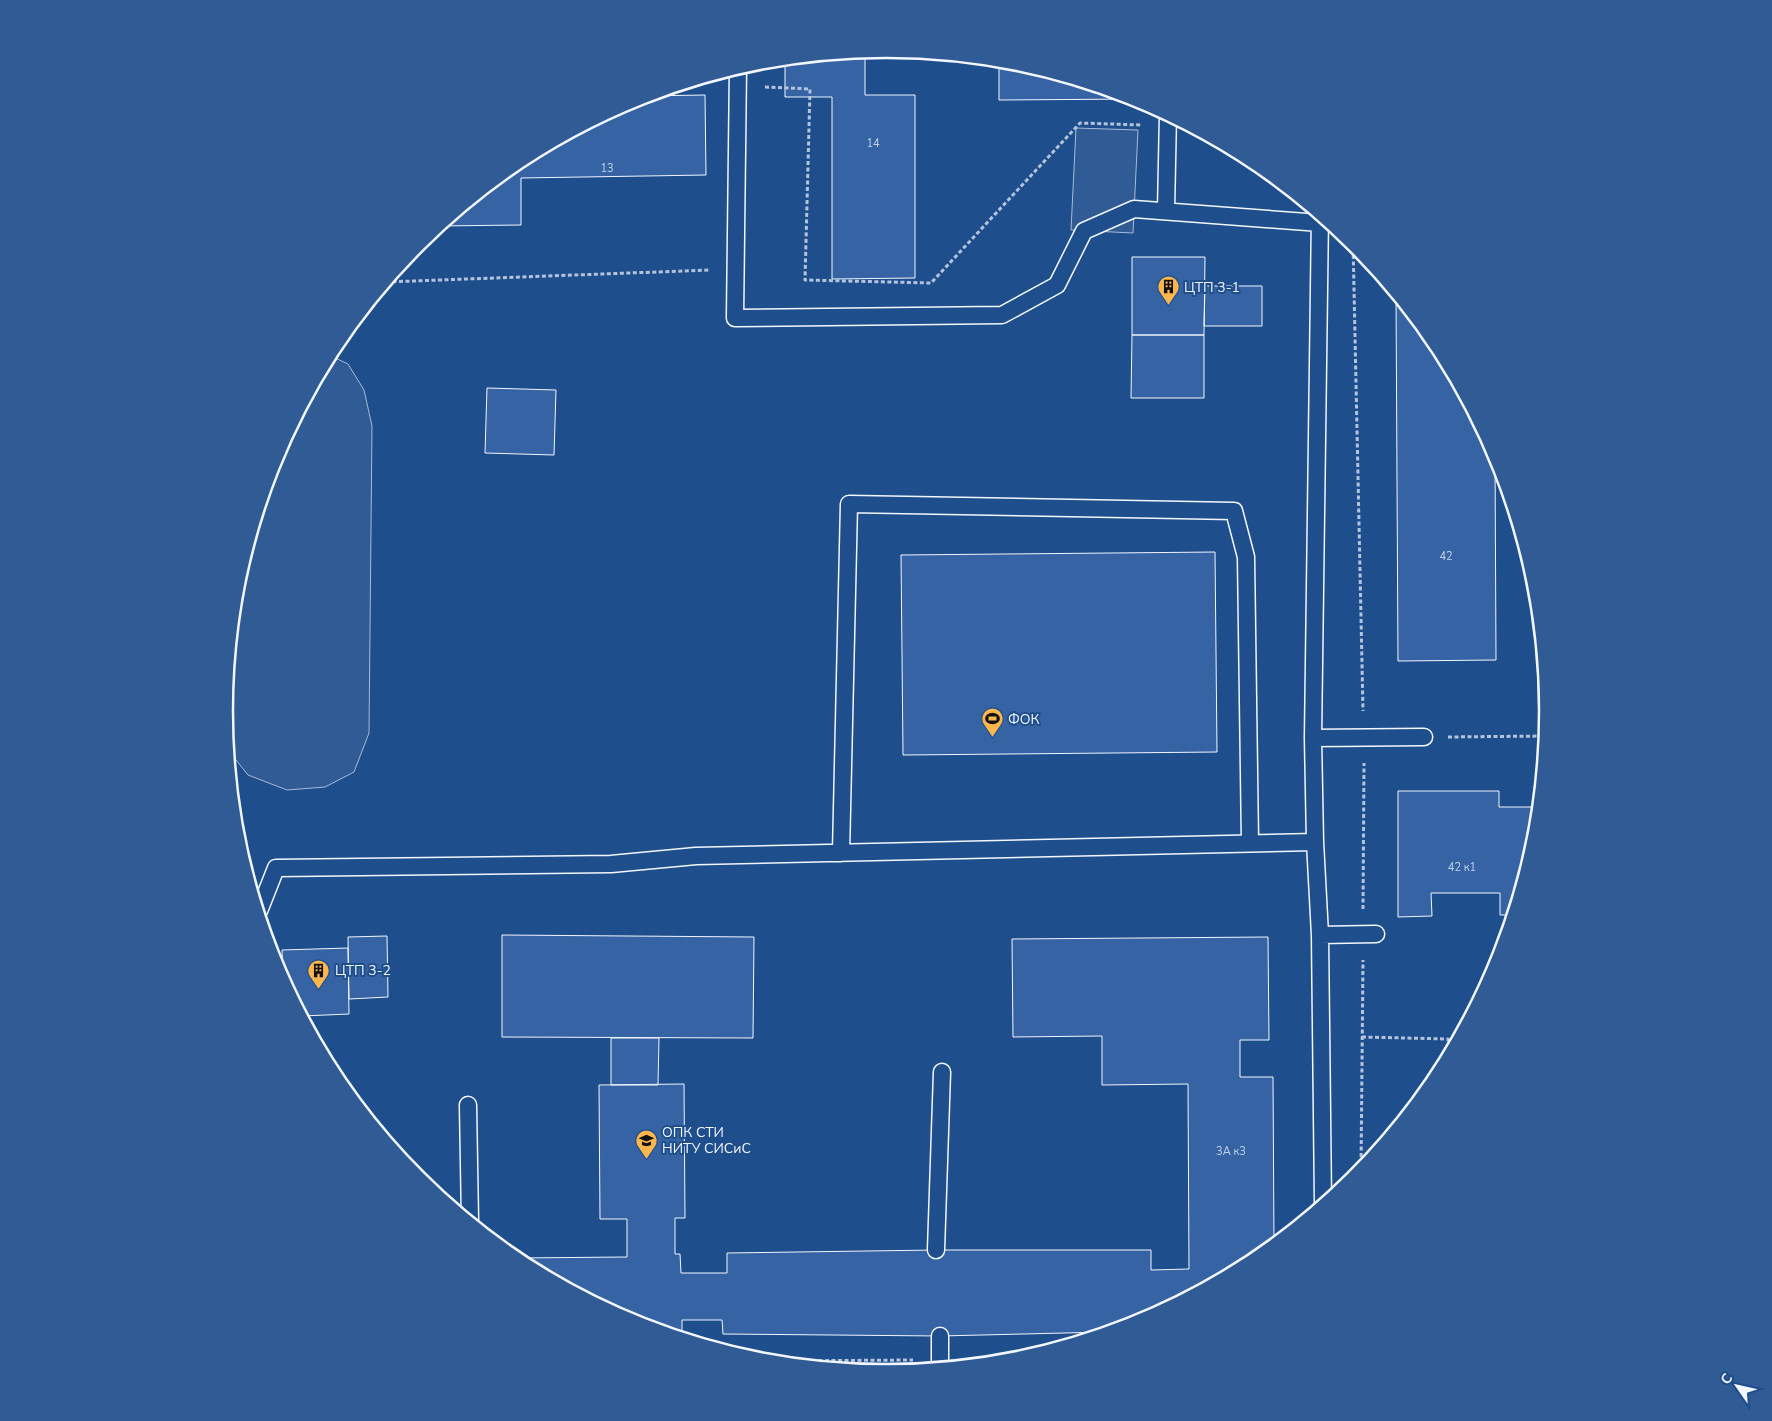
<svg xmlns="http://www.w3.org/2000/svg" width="1772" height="1421" viewBox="0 0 1772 1421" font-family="'Nunito Sans',sans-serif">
<rect width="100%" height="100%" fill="#1f4e8c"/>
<!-- built -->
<path fill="#305b95" stroke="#a8bbd7" d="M1076 128 1138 130 1133 233 1071 230Z
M329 355 348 364 364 390 372 426 369 733 354 772 325 787 287 790 248 775 228 750 224 710 237 581 275 457Z"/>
<!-- building -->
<path fill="#3563a3" stroke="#f2f6ff" d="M865 51V95H915V278L832 279V97H785V59Z
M999 60 1015 62 1138 99 999 100Z
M705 95 706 175 521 178V225L439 226 519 160 633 99 643 96Z
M1132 257H1205L1204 335H1132Z
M1205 286H1262V326H1204Z
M1396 294 1436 343 1495 452 1496 660 1398 661Z
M1132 335H1204V398H1131Z
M487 388 556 390 554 455 485 453Z
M1215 552 1217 752 903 755 901 555Z
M1398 791H1499V807H1538L1535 840 1512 915H1500V893H1431L1432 916 1398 917Z
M502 935 754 937 753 1038 502 1037Z
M387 936 388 997 349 999 348 937Z
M1268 937 1269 1040H1240V1077H1273L1274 1244 1253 1261 1139 1322 1106 1332 940 1336 723 1334 722 1320H682V1337L632 1322 515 1258 627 1257V1219H600L599 1085 684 1084 685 1218H675V1254H680L681 1273H727V1253L936 1250H1151V1270L1189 1269 1188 1084 1102 1085V1036L1013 1037 1012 939Z
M348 948 349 1014 302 1016 283 980 282 950Z
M611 1038H659L658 1085H611Z"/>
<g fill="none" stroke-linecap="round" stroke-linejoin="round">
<defs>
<path id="service" d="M738 67 735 318 1002 315 1057 285 1084 231 1134 209 1320 223
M1166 211 1168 114
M1320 214 1313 738 1315 842 1320 935 1323 1204
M1313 738 1424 737
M841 853 849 504 1234 511 1246 557 1250 843
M259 911 276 868 611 864 696 856 1315 842
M1320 935 1376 934
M468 1105 470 1221
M936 1250 942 1072
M940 1336V1367"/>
</defs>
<!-- service casing -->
<use href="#service" stroke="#f2f6ff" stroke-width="19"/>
<!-- path -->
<path stroke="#b3c4dc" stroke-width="3" stroke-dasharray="4 2.5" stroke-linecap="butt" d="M765 87 810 89 805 280 931 283 1080 123 1141 125
M1353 242 1363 711
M386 282 710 270
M1448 737 1545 736
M1363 909 1364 763
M1362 1037 1448 1039V1057
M1361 1170 1363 960
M773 1361 913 1360"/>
<!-- service -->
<use href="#service" stroke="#1f4e8c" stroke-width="16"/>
</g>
<!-- icons -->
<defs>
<symbol id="building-pin" viewBox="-11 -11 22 30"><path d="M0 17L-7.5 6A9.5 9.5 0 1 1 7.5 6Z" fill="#ffb74d" stroke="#1f4e8c"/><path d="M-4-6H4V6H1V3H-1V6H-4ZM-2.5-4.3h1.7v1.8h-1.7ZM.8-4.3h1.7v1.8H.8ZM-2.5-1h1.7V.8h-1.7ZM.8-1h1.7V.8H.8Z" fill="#111"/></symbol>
<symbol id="stadium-pin" viewBox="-11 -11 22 30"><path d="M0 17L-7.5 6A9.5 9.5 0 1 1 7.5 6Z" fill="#ffb74d" stroke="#1f4e8c"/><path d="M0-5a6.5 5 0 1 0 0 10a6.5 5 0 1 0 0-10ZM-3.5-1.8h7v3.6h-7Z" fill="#111"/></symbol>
<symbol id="university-pin" viewBox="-11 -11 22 30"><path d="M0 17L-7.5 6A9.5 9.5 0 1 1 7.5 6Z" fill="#ffb74d" stroke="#1f4e8c"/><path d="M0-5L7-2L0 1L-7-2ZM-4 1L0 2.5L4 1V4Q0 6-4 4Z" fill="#111"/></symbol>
</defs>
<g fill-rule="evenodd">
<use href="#building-pin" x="1156" y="274" width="25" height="34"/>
<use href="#stadium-pin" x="980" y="706" width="25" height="34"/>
<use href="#building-pin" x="306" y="958" width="25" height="34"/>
<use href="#university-pin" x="634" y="1128" width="25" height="34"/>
</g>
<g text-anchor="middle" stroke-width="4" stroke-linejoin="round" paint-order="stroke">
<!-- number labels -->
<g font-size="11" fill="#c3d1e8">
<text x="873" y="147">14</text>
<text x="607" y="172">13</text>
<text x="1446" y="560">42</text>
<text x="1462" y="871">42 к1</text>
<text x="1231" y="1155">3А к3</text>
</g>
<!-- poi labels -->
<g font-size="14" fill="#f2f6ff" stroke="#1f4e8c" text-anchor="start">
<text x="1184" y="292">ЦТП 3-1</text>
<text x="1008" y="724">ФОК</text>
<text x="335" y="975">ЦТП 3-2</text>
<text x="662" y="1137">ОПК СТИ<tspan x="662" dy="16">НИТУ СИСиС</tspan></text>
</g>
</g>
<!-- crop -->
<path d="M0 0H1772V1421H0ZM233 711a653 653 0 1 1 1306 0a653 653 0 1 1-1306 0Z" fill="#305b95" fill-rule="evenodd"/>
<path fill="none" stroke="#f2f6ff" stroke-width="2.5" d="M233 711a653 653 0 1 1 1306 0a653 653 0 1 1-1306 0Z"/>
<!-- north arrow -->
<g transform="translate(1737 1386) rotate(304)" stroke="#1f4e8c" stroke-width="4" paint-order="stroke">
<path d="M0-4L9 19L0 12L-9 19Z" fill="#f2f6ff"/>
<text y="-8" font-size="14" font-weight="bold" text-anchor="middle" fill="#f2f6ff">С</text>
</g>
</svg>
